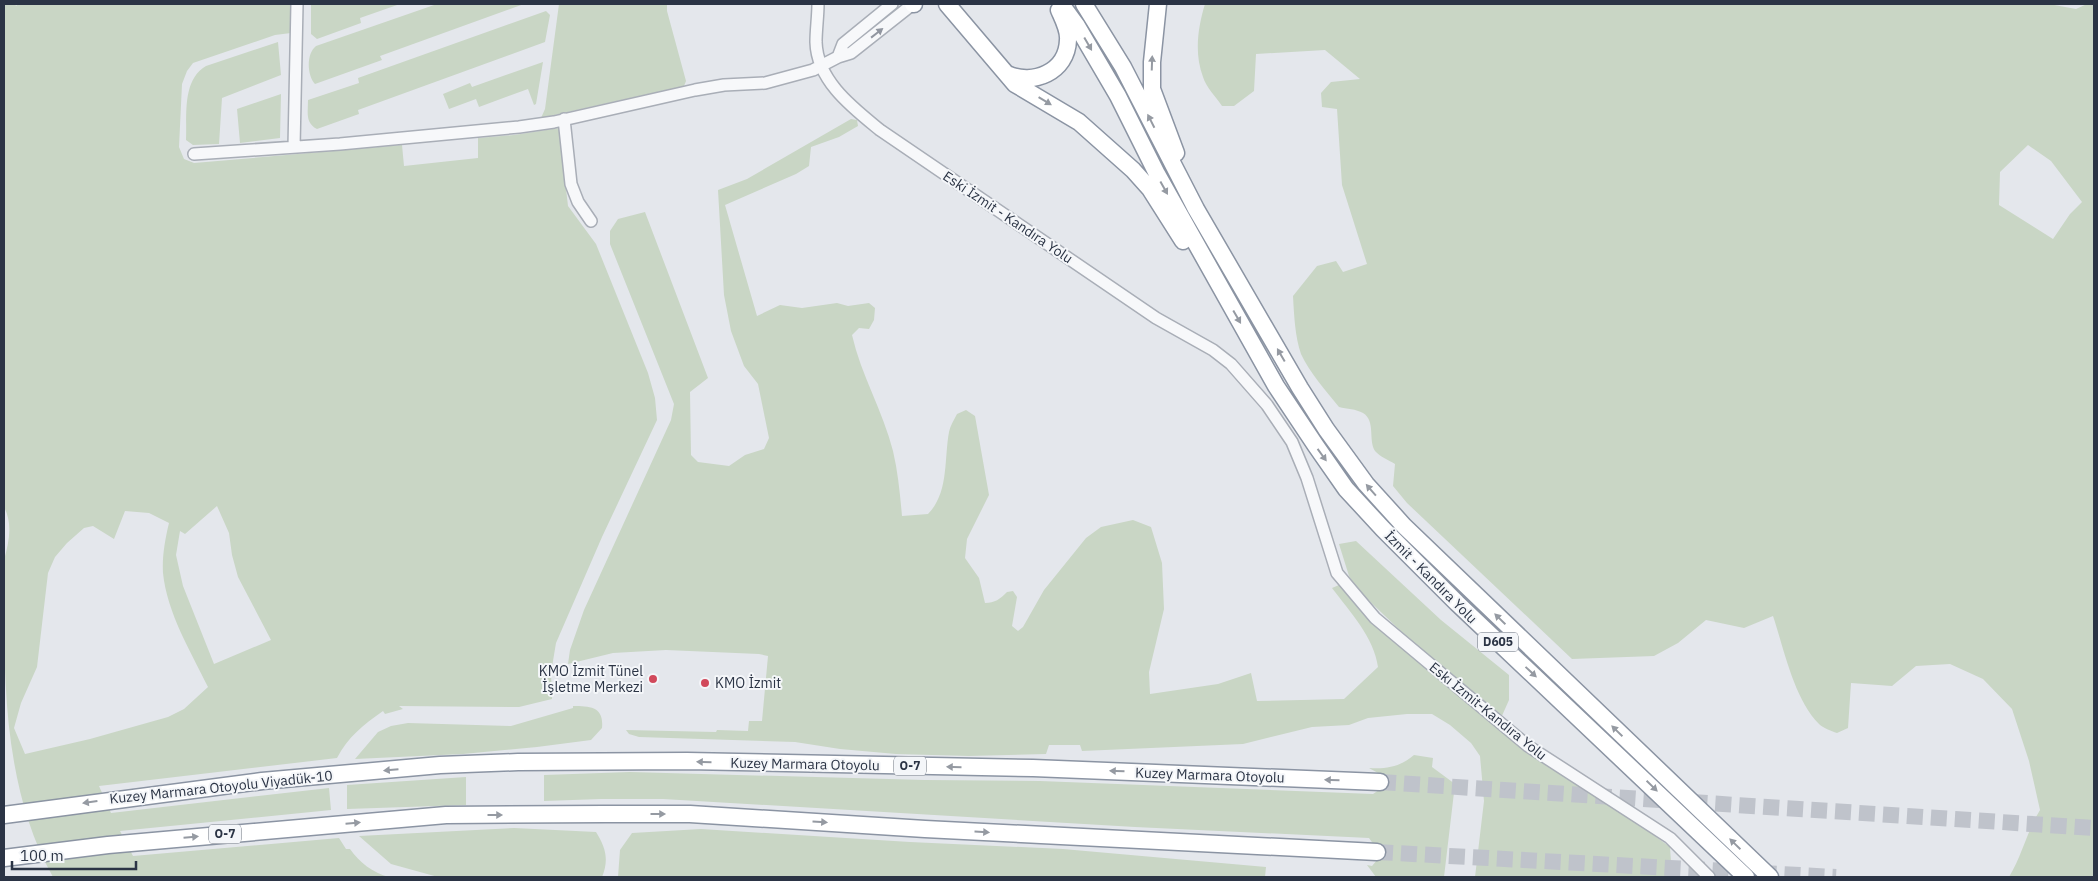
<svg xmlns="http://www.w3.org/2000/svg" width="2098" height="881" viewBox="0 0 2098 881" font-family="'IBM Plex Sans',sans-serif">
<rect width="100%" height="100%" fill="#e4e7ec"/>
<!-- green -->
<path fill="#c9d6c5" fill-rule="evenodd" d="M4 4H15L16 6 18 4H292L291 33 275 35 193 63 187 71 182 84 179 147 184 159 194 163 402 145 404 166 478 158V138L514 135 559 128 568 206 596 244 648 373 655 398 657 420 602 537 556 643 551 673 552 699 519 707 399 706 403 709 385 714 383 711C363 725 348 737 337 758L99 786 111 813 329 788 331 810 120 831 133 856 339 838 346 849H350C359 862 373 873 389 877H53C0 783 4 665 4 560 9 542 13 524 4 507ZM217 506 229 533 232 555 238 577 271 640 214 664 183 586 176 555 180 531 185 534ZM125 511 149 513 169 523C165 539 162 557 163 573 167 613 191 652 208 687L184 709 168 717 90 739 25 754 14 728 21 703 37 667 48 573 55 557 67 543 84 528 93 526 114 539Z
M311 4H400L360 18 361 23 317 39 311 34Z
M437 4H524L380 56 382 60 315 84C307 75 306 54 316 46Z
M559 4H667V11L686 81 684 86 541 118 545 109Z
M1205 4H2049L2076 9 2087 4H2094V877H2009C2022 856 2027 831 2040 810L2029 761 2012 709 1983 679 1950 664 1916 666 1892 686 1851 683 1848 728 1837 733C1831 731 1823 728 1819 724 1794 699 1784 649 1773 616L1744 628 1706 620 1678 643 1654 656 1572 659 1407 503 1393 486 1395 464C1389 460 1380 457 1375 451 1368 440 1376 421 1363 413 1356 409 1347 409 1339 407 1327 392 1309 372 1301 354 1295 337 1294 314 1293 296L1317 266 1336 261 1343 272 1367 264 1342 185 1337 109 1322 107 1321 93 1331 82 1360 79 1325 50 1256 54 1254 91 1234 106H1222C1216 97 1206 87 1203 77 1194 53 1198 27 1205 4ZM2028 145 2051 161 2082 202 2070 214 2053 239 1999 205 2000 172Z
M546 11 550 15 545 42 358 110 359 114 317 129C305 123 308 112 308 100L359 83 358 78Z
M278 42 281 75 222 98 219 144 193 145 186 140C187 115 182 80 206 66Z
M543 62 536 104 534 105 528 89 479 107 476 99 449 109 443 94 470 83 472 87Z
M281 94 280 138 240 143 237 109Z
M851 119 857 120 858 126 839 137 811 147 809 166 796 174 725 205 757 316 780 305 802 308 837 303 848 306 869 303 875 308 874 320 869 329 859 328 852 335C861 375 883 411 893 451 898 472 900 494 902 516L928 514C949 493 944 459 949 432 950 426 954 420 957 414L966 410 975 416 989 495 967 539 965 558 979 578 985 603C995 603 1000 599 1007 592L1013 591 1017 597 1012 626 1018 631 1023 627 1044 590 1086 538 1101 527 1133 520 1151 527 1162 563 1164 609 1149 672 1150 694 1218 684 1251 673 1257 701 1344 699 1378 667C1374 637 1350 612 1332 588L1339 585 1366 615 1612 805 1670 847 1671 862 1676 877H1475L1484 801 1480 756 1471 743 1450 725 1432 714H1407L1368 718 1349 725 1312 727 1243 744 1082 751 1080 745H1049L1046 754 969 756 896 754 840 749 795 742 639 737 629 734 626 730 716 732 717 730 748 731 749 721H762L768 656 759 654 666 650 613 653 568 664 570 650 584 610 671 420 674 404 610 244V231L618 219 645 212 708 378 690 392 691 455 698 462 729 466 745 455 764 449 769 438 758 384 744 366 731 331 724 295 718 190 747 179Z
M1356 541 1441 620 1509 675V700L1501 718 1409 639 1359 591 1349 576 1339 544Z
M573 706C591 706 604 707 602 728L591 740 537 747 463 754 355 759 378 732 391 726 408 723 511 726 573 708Z
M1414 755 1433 758 1432 767 1455 784 1444 877H1376L1367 865 1372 866 1377 860 1374 845 1369 838 1135 827 663 799H601L544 801V775L630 772 925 780 1040 781 1373 794 1379 790 1380 782 1378 773 1369 768C1387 769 1400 767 1414 755Z
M466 777V805L347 809V785Z
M514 828 596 832C606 848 609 860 602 877H438L391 864 359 836Z
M701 829 910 842 1063 849 1266 867 1265 877H618L620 850 632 833Z"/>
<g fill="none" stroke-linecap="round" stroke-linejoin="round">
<!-- highway-tunnel -->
<path stroke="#bfc3cb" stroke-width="16" stroke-dasharray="16 8" stroke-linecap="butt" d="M1380 782 2094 828
M1377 852 1836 877"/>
<defs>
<path id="minor" d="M818 4C818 16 816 30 816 42 817 81 853 108 880 130L1156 318 1213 350 1231 364 1267 405 1292 442 1307 478 1337 573 1375 618 1528 746 1670 838 1709 877
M838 57 843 44 892 4
M564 119 571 184 578 202 591 221
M294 147 297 4
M194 154 340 144 519 127 554 122 695 90 724 85 765 83 813 70 838 57 851 53 913 4"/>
<path id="highway" d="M913 4H914
M947 4 1015 84 1079 122 1133 170 1150 189 1183 241
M1061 4 1077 26 1118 96 1157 174 1276 386 1316 446 1346 489 1383 529 1457 603 1746 877
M1084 4 1123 67 1196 209 1300 388 1326 429 1366 484 1404 526 1770 877
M1158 4 1152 62V89L1176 153
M1007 74C1033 86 1067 72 1068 40 1069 30 1063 19 1059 10
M4 815 262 781 440 765 518 762 687 761 1033 768 1380 782
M4 858 108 845 446 815 605 814H690L925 829 1377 852"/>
</defs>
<!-- minor casing -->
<use href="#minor" stroke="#a9aeb7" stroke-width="14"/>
<!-- highway casing -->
<use href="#highway" stroke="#8b94a3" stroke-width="19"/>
<!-- minor -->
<use href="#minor" stroke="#f7f8fa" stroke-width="11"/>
<!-- highway -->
<use href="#highway" stroke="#fff" stroke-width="16"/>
</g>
<!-- one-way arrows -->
<defs><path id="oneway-solid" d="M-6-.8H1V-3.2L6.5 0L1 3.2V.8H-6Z" transform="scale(1.25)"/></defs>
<use fill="#9196a0" href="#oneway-solid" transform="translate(877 33) rotate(-38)"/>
<g fill="#959aa2">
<use href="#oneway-solid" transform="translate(1088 44) rotate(60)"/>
<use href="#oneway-solid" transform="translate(1152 63) rotate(-88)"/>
<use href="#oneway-solid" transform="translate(1045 101) rotate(31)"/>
<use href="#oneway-solid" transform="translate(1151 121) rotate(-117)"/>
<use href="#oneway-solid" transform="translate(1164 188) rotate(61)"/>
<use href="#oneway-solid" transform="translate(1237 317) rotate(60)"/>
<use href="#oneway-solid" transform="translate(1281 355) rotate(-120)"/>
<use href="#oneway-solid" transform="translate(1322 455) rotate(54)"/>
<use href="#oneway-solid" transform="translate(1371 490) rotate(-131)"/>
<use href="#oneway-solid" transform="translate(1500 619) rotate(-136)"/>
<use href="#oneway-solid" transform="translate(1531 672) rotate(43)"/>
<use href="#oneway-solid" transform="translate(1617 731) rotate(-136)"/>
<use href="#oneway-solid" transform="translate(704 762) rotate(-178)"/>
<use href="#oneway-solid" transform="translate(954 767) rotate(-179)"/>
<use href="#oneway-solid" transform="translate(391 770) rotate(175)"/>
<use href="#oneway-solid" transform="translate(1117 771) rotate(-178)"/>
<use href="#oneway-solid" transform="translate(1332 780) rotate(-178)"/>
<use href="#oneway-solid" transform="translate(1652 786) rotate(44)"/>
<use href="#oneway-solid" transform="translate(90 802) rotate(172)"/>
<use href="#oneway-solid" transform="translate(658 814)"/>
<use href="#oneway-solid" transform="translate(495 815)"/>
<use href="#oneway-solid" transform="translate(820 822) rotate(4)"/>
<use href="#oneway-solid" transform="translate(353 823) rotate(-5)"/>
<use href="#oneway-solid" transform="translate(982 832) rotate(3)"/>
<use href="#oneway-solid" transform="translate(191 837) rotate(-5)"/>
<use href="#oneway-solid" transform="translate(1735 844) rotate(-136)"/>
</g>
<!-- markers -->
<g fill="#d1495b" stroke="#f4f6f9" stroke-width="2">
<circle cx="653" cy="679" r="5"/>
<circle cx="705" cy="683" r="5"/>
</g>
<g text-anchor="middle" stroke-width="4" stroke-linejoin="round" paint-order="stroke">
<!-- shield labels -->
<g fill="#f4f6f9" stroke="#676e7b" stroke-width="1">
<rect x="1478" y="632.5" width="40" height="19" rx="4"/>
<rect x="894" y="756.5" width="32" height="19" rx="4"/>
<rect x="209" y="824.5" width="32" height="19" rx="4"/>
</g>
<g font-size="12" font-weight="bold" fill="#2b3445">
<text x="1498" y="646">D605</text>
<text x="910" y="770">O-7</text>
<text x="225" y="838">O-7</text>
</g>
<!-- street labels -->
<g font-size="14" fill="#2b3445" stroke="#f4f6f9">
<text transform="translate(1008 217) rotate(34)" y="5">Eski İzmit - Kandıra Yolu</text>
<text transform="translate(1431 577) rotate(45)" y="5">İzmit - Kandıra Yolu</text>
<text transform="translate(1488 711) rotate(39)" y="5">Eskı İzmit-Kandıra Yolu</text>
<text transform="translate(805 764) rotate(1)" y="5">Kuzey Marmara Otoyolu</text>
<text transform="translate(1210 775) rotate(2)" y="5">Kuzey Marmara Otoyolu</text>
<text transform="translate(221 787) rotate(-6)" y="5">Kuzey Marmara Otoyolu Viyadük-10</text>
</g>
<!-- poi labels -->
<g font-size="14" fill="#2b3445" stroke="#f4f6f9" text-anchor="end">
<text x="643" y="676">KMO İzmit Tünel<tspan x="643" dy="16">İşletme Merkezi</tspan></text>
<text x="715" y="688" text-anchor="start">KMO İzmit</text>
</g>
</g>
<!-- border -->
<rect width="2098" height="881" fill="none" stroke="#2b3445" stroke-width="10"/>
<!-- scale -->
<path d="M12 861v8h124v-8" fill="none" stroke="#2b3445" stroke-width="2.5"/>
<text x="20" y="861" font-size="15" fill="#2b3445" stroke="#f4f6f9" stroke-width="4" paint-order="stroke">100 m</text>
</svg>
